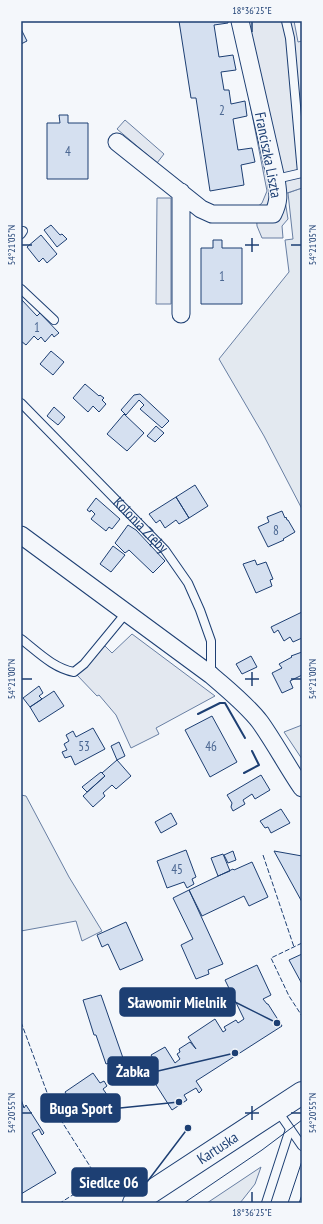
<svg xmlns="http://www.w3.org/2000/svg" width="323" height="1224" viewBox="0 0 323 1224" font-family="'PT Sans Narrow',sans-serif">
<rect width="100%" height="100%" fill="#f4f7fb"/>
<!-- green -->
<path fill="#e3e9f0" stroke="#687fa3" d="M302 188V509L264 436 219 359 289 272 285 240 293 239 288 193Z
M302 725V759L284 732Z
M21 795 26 796 69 877 102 931 82 941 76 921 21 931Z
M261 1167 255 1184 240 1203H207Z"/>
<!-- parking -->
<path fill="#e3e8f0" stroke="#687fa3" d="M245 21H294L298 42 302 41V188L284 194 288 219 282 226 283 238H262L257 226 256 208 262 203 267 191 243 68Z
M125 120 164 154 157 163 117 129Z
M157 198H171V304H156Z
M132 634 215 696 156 728 159 734 131 748 116 715 99 695 97 696 77 675 105 646 112 653Z"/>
<!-- building -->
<path fill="#d5e0f0" stroke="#1d3f73" d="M179 21H228V23L214 25 219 57 233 55 236 70 221 72 224 90H229L231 104 245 101 247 116 233 119 238 150 252 148 255 162 241 165 244 185 210 191 196 98H191Z
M21 29 27 41 21 44Z
M59 115H68V123H88V179H47V123H60Z
M51 225 60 235 62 234 67 239 57 247 44 230Z
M41 235 57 254 47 263 43 258 39 262 27 247Z
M213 240H222V248H242V304H201V248H213Z
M21 299 37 316 40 313 59 333 54 337 52 334 45 342 41 337 38 340 34 336 26 345 21 341Z
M51 351 64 362 53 375 40 364Z
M85 384 99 396 100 395 104 398 102 400 106 404 99 412 93 406 88 412 73 398Z
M140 394 169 421 162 428 140 409 144 405 139 400 126 415 121 410 134 395Z
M54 407 65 417 58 425 47 416Z
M124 414 144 433 127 451 107 434Z
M156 426 164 433 155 442 147 436Z
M195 485 208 506 189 518 176 497Z
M176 497 189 518 179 524 176 520 165 528 160 520 156 523 149 514Z
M96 498 120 519 112 529 109 527 106 531 91 519 95 514 91 510 90 512 87 510Z
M282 511 285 518 286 517 287 520H288L295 532 283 539 284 540 268 547 258 527 269 522 267 517Z
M128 525 136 530 165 561 153 573 129 550 125 553 115 543Z
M113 546 125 555 111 572 100 564Z
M255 560 257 565 266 562 273 579 270 580 272 586 256 593 243 564Z
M302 612V638L293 642 290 637 284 641 278 630 274 633 271 627Z
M302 652V675L290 681 293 688 282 693 272 673 282 668 279 664 292 657 291 656Z
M251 656 257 667 242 674 236 664Z
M39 686 43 693 39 696 42 699 30 707 23 698Z
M54 691 64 706 39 722 30 707Z
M212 716 237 762 210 777 185 730Z
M93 728 105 749 75 765 71 756 65 758 62 752 67 750 64 744 69 741 66 735 73 731 76 737Z
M119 742 125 756 117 760 111 746Z
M117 760 131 776 116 789 112 785 103 793 105 796 93 807 83 796 105 776 102 773Z
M101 772 105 776 87 792 82 787Z
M261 775 270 790 255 799 252 794 243 800 245 804 233 811 231 807 232 803 227 795Z
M281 809 290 823 271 833 268 827 265 828 260 821Z
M171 813 177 824 161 833 155 822Z
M186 850 196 877 192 879 194 884 187 888 184 882 167 888 157 861Z
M233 851 236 860 228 863 224 855Z
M274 851 302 856V902Z
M223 854 230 871 218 876 211 858Z
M252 862 268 897 249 906 244 896 202 916 189 890 233 869 234 870Z
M189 890 223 964 208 970 209 974 196 979 181 945 193 939 173 898Z
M126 922 143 960 120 970 108 944 102 947 97 935Z
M302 954V984L289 960Z
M257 965 271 995 263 999 267 1004H268L282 1026 196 1081 202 1090 199 1093 196 1088 184 1095 187 1100 172 1110 144 1066 154 1060 151 1055 165 1047 175 1063 180 1059 177 1054 180 1052 179 1049 190 1042 196 1049 188 1037 215 1019 223 1032 226 1030 224 1027 236 1020 238 1023 244 1019 225 980Z
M101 995 123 1058 106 1064 96 1035H94L83 1000Z
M93 1073 100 1083 104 1081 107 1086 103 1089 112 1102 94 1113 91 1110 81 1117 65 1092Z
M21 1099 24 1108 26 1105 44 1133 42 1135 39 1129 32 1133 56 1173 21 1194Z"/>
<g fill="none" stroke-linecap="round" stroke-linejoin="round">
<defs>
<g id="service">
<path d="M276 179 302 173 290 38 286 21"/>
<path d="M21 234 23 231"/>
<path d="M21 289 54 320"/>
<path id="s1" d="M21 403 165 550 188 583 200 610 211 641V674"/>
<path d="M21 639C38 652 53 668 74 672L84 664 126 613"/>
<path d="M277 1110 302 1146"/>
<path d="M266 1203 290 1129"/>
</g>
<path id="minor" d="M117 142 201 209 212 214H273C280 200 278 193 276 179L240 21
M181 192V314
M21 535 211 675C228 690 246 704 260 722 275 743 287 766 302 788"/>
<g id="secondary">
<path id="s2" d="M134 1203 302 1093"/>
</g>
</defs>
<!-- service casing -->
<use href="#service" stroke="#1d3f73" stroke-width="10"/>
<!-- minor casing -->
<use href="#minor" stroke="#1d3f73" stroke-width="19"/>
<!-- secondary casing -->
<use href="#secondary" stroke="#1d3f73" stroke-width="24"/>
<!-- service -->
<use href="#service" stroke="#f4f7fb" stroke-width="8"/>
<!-- minor -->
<use href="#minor" stroke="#f4f7fb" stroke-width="17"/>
<!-- secondary -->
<use href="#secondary" stroke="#f4f7fb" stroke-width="22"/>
<!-- tram -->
<path stroke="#1d3f73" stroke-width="1" d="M184 1203 262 1150 302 1120
M288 1203 302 1161
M299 1203 302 1195"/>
<!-- fence -->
<path stroke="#1d3f73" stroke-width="1" stroke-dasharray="5 2" stroke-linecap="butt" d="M263 855 294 947
M302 943 271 958 289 996 302 1016
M21 1022 52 1106 98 1179 60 1203"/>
<!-- wall -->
<path stroke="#1d3f73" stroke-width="2" d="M198 714 220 703H225L245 738
M244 773 259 765 252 751"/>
</g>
<!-- ticks -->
<path fill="none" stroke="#1d3f73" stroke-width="1.5" d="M252 22V32M252 238V252M22 245H32M245 245H259M291 245H301M252 672V686M22 679H32M245 679H259M291 679H301M252 1106V1120M22 1113H32M245 1113H259M291 1113H301M252 1192V1202"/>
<g text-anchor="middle" stroke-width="3" stroke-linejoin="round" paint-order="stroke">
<!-- number labels -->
<g font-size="13" fill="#4b6792">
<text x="222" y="115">2</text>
<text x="68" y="156">4</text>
<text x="222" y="281">1</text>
<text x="37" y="332">1</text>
<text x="276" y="535">8</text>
<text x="84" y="751">53</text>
<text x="211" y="751">46</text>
<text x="177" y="874">45</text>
</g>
<!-- street labels -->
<g font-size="15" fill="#1d3f73" stroke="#f4f7fb">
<text transform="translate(268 155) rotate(79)" y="5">Franciszka Liszta</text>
<text dy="5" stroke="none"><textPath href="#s1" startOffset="171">Kolonia Zręby</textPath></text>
<text dy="5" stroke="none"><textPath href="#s2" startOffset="100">Kartuska</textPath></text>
</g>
</g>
<!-- callouts -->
<path fill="none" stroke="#1d3f73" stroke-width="1.5" d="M277 1023L235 1002M235 1053L158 1071M179 1102L120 1108M188 1128L147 1182"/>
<g fill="#1d3f73" stroke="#f4f7fb" stroke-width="1.5">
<circle cx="277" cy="1023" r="4"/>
<circle cx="235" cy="1053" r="4"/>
<circle cx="179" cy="1102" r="4"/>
<circle cx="188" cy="1128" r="4"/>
</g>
<g fill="#1d3f73" stroke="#1d3f73" stroke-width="1.5">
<rect x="120" y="988" width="115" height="28" rx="4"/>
<rect x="108" y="1057" width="50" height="28" rx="4"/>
<rect x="41" y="1094" width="79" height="28" rx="4"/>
<rect x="72" y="1168" width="75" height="28" rx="4"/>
</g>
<g font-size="16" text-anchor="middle" font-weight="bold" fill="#fff">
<text x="177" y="1008">Sławomir Mielnik</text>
<text x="133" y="1077">Żabka</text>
<text x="81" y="1114">Buga Sport</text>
<text x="109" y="1188">Siedlce 06</text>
</g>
<!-- border -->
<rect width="323" height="1224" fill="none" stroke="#f4f7fb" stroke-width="44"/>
<rect x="22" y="22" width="279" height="1180" fill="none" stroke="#1d3f73" stroke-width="1.5"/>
<g font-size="10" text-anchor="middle" fill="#1d3f73">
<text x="252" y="14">18°36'25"E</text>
<text transform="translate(11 245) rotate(-90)" y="4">54°21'05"N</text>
<text transform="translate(312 245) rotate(-90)" y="4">54°21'05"N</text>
<text transform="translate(11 679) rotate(-90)" y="4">54°21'00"N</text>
<text transform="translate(312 679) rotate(-90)" y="4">54°21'00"N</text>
<text transform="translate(11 1113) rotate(-90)" y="4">54°20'55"N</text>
<text transform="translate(312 1113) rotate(-90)" y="4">54°20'55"N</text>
<text x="252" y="1216">18°36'25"E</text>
</g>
</svg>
